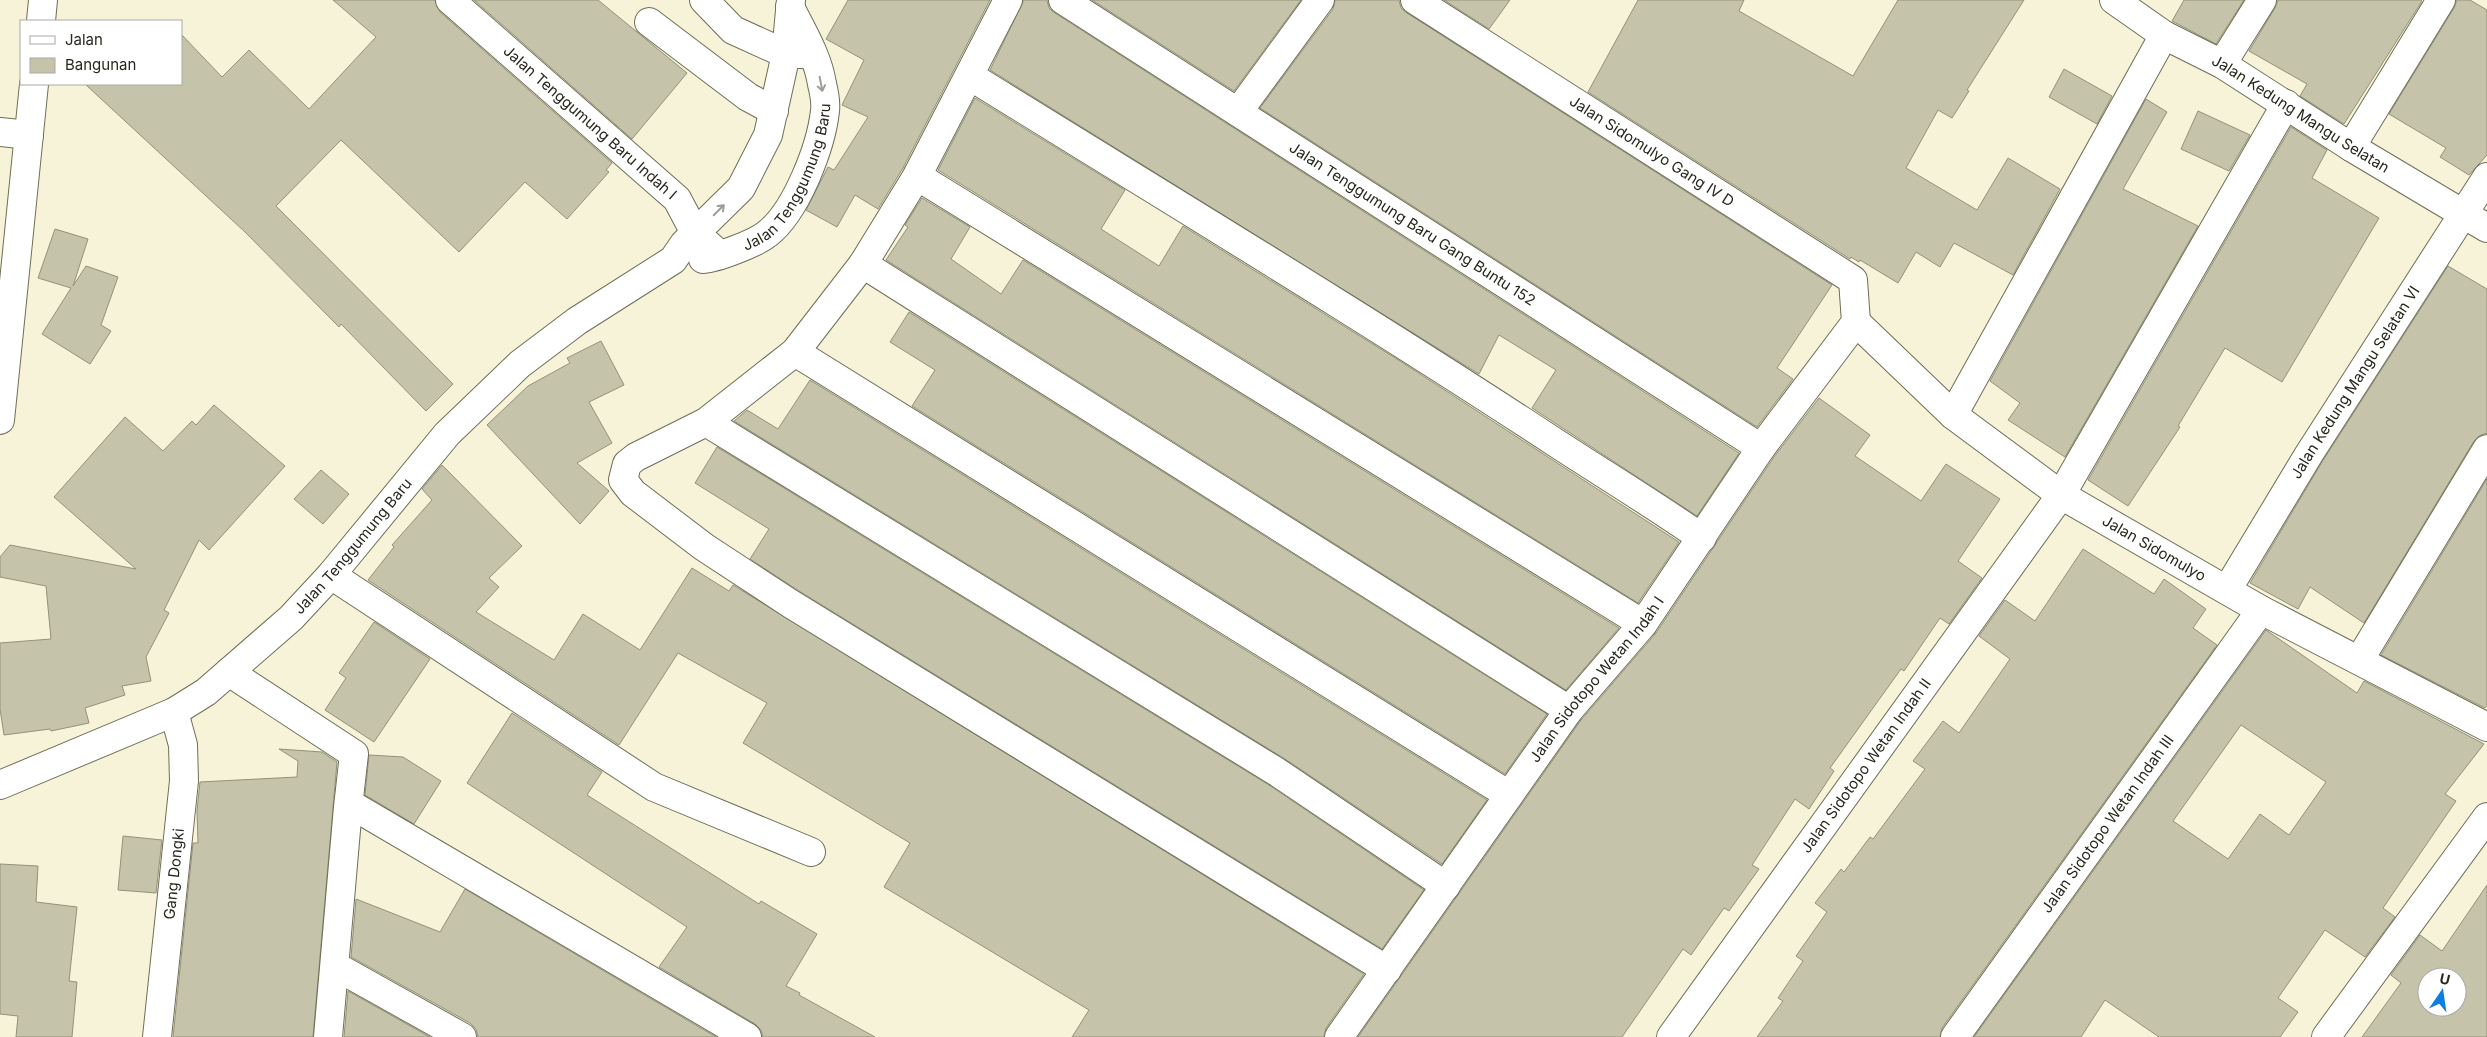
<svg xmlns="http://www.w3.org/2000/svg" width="2487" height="1037" viewBox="0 0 2487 1037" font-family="Inter,sans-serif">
<rect width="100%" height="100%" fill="#f6f3d9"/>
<!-- building -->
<path fill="#c5c3a9" stroke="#939178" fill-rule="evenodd" d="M333 0H435L440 12 612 163 606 170 609 172 567 219 525 182 459 252 341 140 276 206 453 384 426 411 341 324 339 327 245 232 85 84H181V34L222 77 249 50 309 109 376 37Z
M474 0H598L687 73 632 139Z
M848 0H990L903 168 878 209 855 195 837 227 806 210 828 167 834 170 868 117 842 105 864 60 826 39Z
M1024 0H1047L1049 8 1055 13 1739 453 1697 516 1532 408 1556 370 1499 335 1479 374 990 70Z
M1092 0H1301L1234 91Z
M1335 0H1399L1401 8 1407 13 1832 285 1777 368 1793 379 1757 427 1260 108 1333 9Z
M1444 0H1510L1489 29Z
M1638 0H1744L1739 11 1853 76 1898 0H2024L1967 90 1969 91 1952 118 1938 110 1906 168 1977 210 2008 158 2060 189 2013 275 1954 243 1940 267 1916 252 1898 283 1860 260 1859 262 1851 257 1850 259 1588 92Z
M2184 0H2244L2216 44 2172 21Z
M2278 0H2421L2422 1 2344 124 2300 96 2307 84 2249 51 2275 8Z
M2457 0H2470L2487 10V155L2469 175 2440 157 2446 148 2389 114 2454 8Z
M2064 69 2112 96 2097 124 2049 97Z
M975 98 1125 190 1101 229 1159 266 1183 226 1400 361 1679 542 1638 603 938 170Z
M2146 99 2167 112 2123 189 2198 226 2065 457 2008 420 2020 403 1990 381Z
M2198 111 2250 135 2229 171 2181 149Z
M2291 127 2327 150 2312 178 2379 218 2282 382 2225 348 2178 426 2180 427 2128 506 2088 480Z
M922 198 970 227 951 259 1001 294 1023 260 1619 628 1566 690 886 260 908 227 905 225Z
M55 229 88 239 73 286 86 266 118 277 101 325 111 331 90 364 42 334 71 288 38 278Z
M2448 266 2487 289V433L2479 436 2474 441 2364 623 2310 587 2298 609 2250 583 2322 462Z
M909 312 1547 714 1505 774 912 406 935 370 890 342Z
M601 341 624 385 589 402 612 443 577 463 609 491 580 524 487 425 528 386 570 363 567 358Z
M810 380 1487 800 1442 864 1285 759 734 421 747 410 778 429Z
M1819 398 1870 435 1855 456 1921 501 1946 464 2000 499 1958 561 1982 578 1949 624 1940 618 1904 671 1901 669 1830 768 1834 771 1809 809 1795 799 1752 865 1759 869 1729 911 1724 908 1691 955 1683 949 1622 1037H1358L1581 720 1656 633 1774 457Z
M214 405 285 466 209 550 199 540 164 610 169 613 146 657 151 681 122 686 125 695 85 708 89 723 51 731 50 729 4 735 0 709V643L51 639 46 586 0 577V557L10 545 136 569 54 497 125 417 163 451 192 421 196 425Z
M717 447 1269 785 1424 890 1382 949 799 591 750 559 769 529 695 483Z
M442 465 522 546 489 578 499 587 476 612 554 660 583 614 640 650 692 568 729 591 733 585 1364 974 1326 1028 1324 1037H1072L1089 1010 884 887 910 843 743 743 767 703 678 653 619 745 368 580 394 547 392 545 432 500 422 489Z
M321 470 349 494 323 524 294 499Z
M2487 479V705L2485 708 2381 655Z
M2083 549 2154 594 2164 579 2206 609 2193 628 2217 645 1942 1028 1940 1037H1757L1783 1001 1778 998 1803 961 1796 956 1827 912 1815 903 1841 869 1844 872 1870 837 1873 839 1925 769 1913 761 1943 721 1959 733 2010 659 1979 636 2005 600 2035 621Z
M374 622 430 659 374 742 325 710 346 678 339 673Z
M2266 630 2357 693 2364 681 2484 744 2445 794 2456 801 2383 908 2395 917 2365 957 2325 930 2278 998 2298 1012 2280 1037H2159L2105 1000 2081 1037H1974ZM2241 725 2326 782 2289 835 2260 814 2228 859 2173 821Z
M512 713 602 772 587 795 759 904 761 901 817 934 786 986 800 993 799 995 875 1037H763L761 1030 755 1024 659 967 687 927 467 783Z
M279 749 322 752 337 762 313 1037H173L193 843H198L197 811 200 782 297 777 298 761Z
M369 755 403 757 441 781 414 824 365 795Z
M123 836 162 840 156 893 118 890Z
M0 864 38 866 36 902 77 907 69 981 77 982 72 1037H16L18 1016 0 1014Z
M2487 885V1037H2362L2401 983 2391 975 2420 935 2442 951ZM2427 977H2457V1007H2427Z
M465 889 716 1037H478L476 1029 470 1023 351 957 356 899 440 932Z
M348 991 430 1037H344Z"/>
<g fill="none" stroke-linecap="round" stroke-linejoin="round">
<defs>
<g id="minor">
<path id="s1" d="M450 0 677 199 695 233 720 255"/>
<path d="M704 0 733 30 786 54H802"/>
<path d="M1008 0 917 176 863 264 795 352 706 422 636 457 627 464 623 480 633 493 704 547 791 604 1387 970"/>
<path id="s2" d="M1063 0 1761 448"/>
<path id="s3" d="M1415 0 1853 280 1856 322"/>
<path id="s4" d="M2114 0 2164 35 2222 64 2351 147 2487 228"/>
<path d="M41 21 43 0"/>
<path d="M649 22 748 97 774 111"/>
<path d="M2222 64 2262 0"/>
<path d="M970 76C1165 197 1361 315 1553 441 1602 473 1653 504 1702 538"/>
<path d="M1238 112 1320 0"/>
<path d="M0 132 29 135"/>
<path d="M2351 147 2441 0"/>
<path d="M917 176 1643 624"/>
<path id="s5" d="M703 259C717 258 756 243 767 234 796 212 821 147 825 111 826 103 824 92 822 84 818 57 802 31 790 7"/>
<path d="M863 264 1569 710"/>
<path id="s6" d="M1856 322 1953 415 2061 495 2261 610 2487 727"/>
<path d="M795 352 1509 795"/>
<path d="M1953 415 2164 35"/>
<path d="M0 420 34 84"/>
<path d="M706 422 1277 772 1446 886"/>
<path d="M331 575 654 787 811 852"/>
<path id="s7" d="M2227 590 2309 454 2487 177"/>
<path d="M2360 659 2487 449"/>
<path d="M229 672 354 754 348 807 328 1037"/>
<path id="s8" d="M0 785 174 712 206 692 291 618 331 575 447 434 520 364 577 321 673 260 684 244 741 188 768 135 786 54 791 0"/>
<path d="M350 804 747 1037"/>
<path d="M335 966 462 1037"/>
<path id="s9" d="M157 1037 184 781 183 745 174 712"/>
<path id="s10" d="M1339 1037 1569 710 1643 624 1761 448 1856 322"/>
<path id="s11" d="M1671 1037 2061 495 2286 104"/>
<path id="s12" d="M1955 1037 2261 610"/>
<path d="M2326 1037 2487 817"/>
</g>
</defs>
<!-- minor casing -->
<use href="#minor" stroke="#706d56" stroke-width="30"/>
<!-- minor -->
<use href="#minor" stroke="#fff" stroke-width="28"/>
</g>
<!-- one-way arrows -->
<defs><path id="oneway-shaft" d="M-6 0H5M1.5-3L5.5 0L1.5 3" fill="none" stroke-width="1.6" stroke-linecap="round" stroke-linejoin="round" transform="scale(1.25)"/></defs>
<g stroke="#9e9e99">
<use href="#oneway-shaft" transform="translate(821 84) rotate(79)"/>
<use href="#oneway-shaft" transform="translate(719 210) rotate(-45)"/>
</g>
<g text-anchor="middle" stroke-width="4" stroke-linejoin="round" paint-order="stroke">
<!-- street labels -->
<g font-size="15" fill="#28271d" stroke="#fff">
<text dy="5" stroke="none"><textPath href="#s4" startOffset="219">Jalan Kedung Mangu Selatan</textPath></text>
<text dy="5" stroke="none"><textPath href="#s1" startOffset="186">Jalan Tenggumung Baru Indah I</textPath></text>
<text dy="5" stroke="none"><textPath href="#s3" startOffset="281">Jalan Sidomulyo Gang IV D</textPath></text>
<text dy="5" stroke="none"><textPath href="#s5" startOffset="129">Jalan Tenggumung Baru</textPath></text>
<text dy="5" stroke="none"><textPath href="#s2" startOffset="415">Jalan Tenggumung Baru Gang Buntu 152</textPath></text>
<text dy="5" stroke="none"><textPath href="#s7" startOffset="244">Jalan Kedung Mangu Selatan VI</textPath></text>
<text dy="5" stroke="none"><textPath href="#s8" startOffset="434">Jalan Tenggumung Baru</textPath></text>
<text dy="5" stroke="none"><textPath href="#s6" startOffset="376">Jalan Sidomulyo</textPath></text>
<text dy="5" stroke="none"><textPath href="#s10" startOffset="441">Jalan Sidotopo Wetan Indah I</textPath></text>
<text dy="5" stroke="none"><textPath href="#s11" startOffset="334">Jalan Sidotopo Wetan Indah II</textPath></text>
<text dy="5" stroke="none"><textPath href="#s12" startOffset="262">Jalan Sidotopo Wetan Indah III</textPath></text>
<text dy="5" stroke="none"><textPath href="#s9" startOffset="164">Gang Dongki</textPath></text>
</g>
</g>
<!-- legend -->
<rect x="20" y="20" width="162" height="65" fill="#ffffff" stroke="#a9a9a5"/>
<rect x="30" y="36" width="25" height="8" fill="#ffffff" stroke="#a9a9a5"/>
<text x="65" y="45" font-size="15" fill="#28271d">Jalan</text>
<rect x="30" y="58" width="25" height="15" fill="#c5c3a9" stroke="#a9a9a5"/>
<text x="65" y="70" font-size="15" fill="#28271d">Bangunan</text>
<!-- north arrow -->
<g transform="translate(2442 992) rotate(13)"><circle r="24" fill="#ffffff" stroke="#a9a9a5"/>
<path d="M0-4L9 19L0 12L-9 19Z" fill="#0c7fe6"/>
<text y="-8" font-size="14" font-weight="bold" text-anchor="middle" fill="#28271d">U</text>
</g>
</svg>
